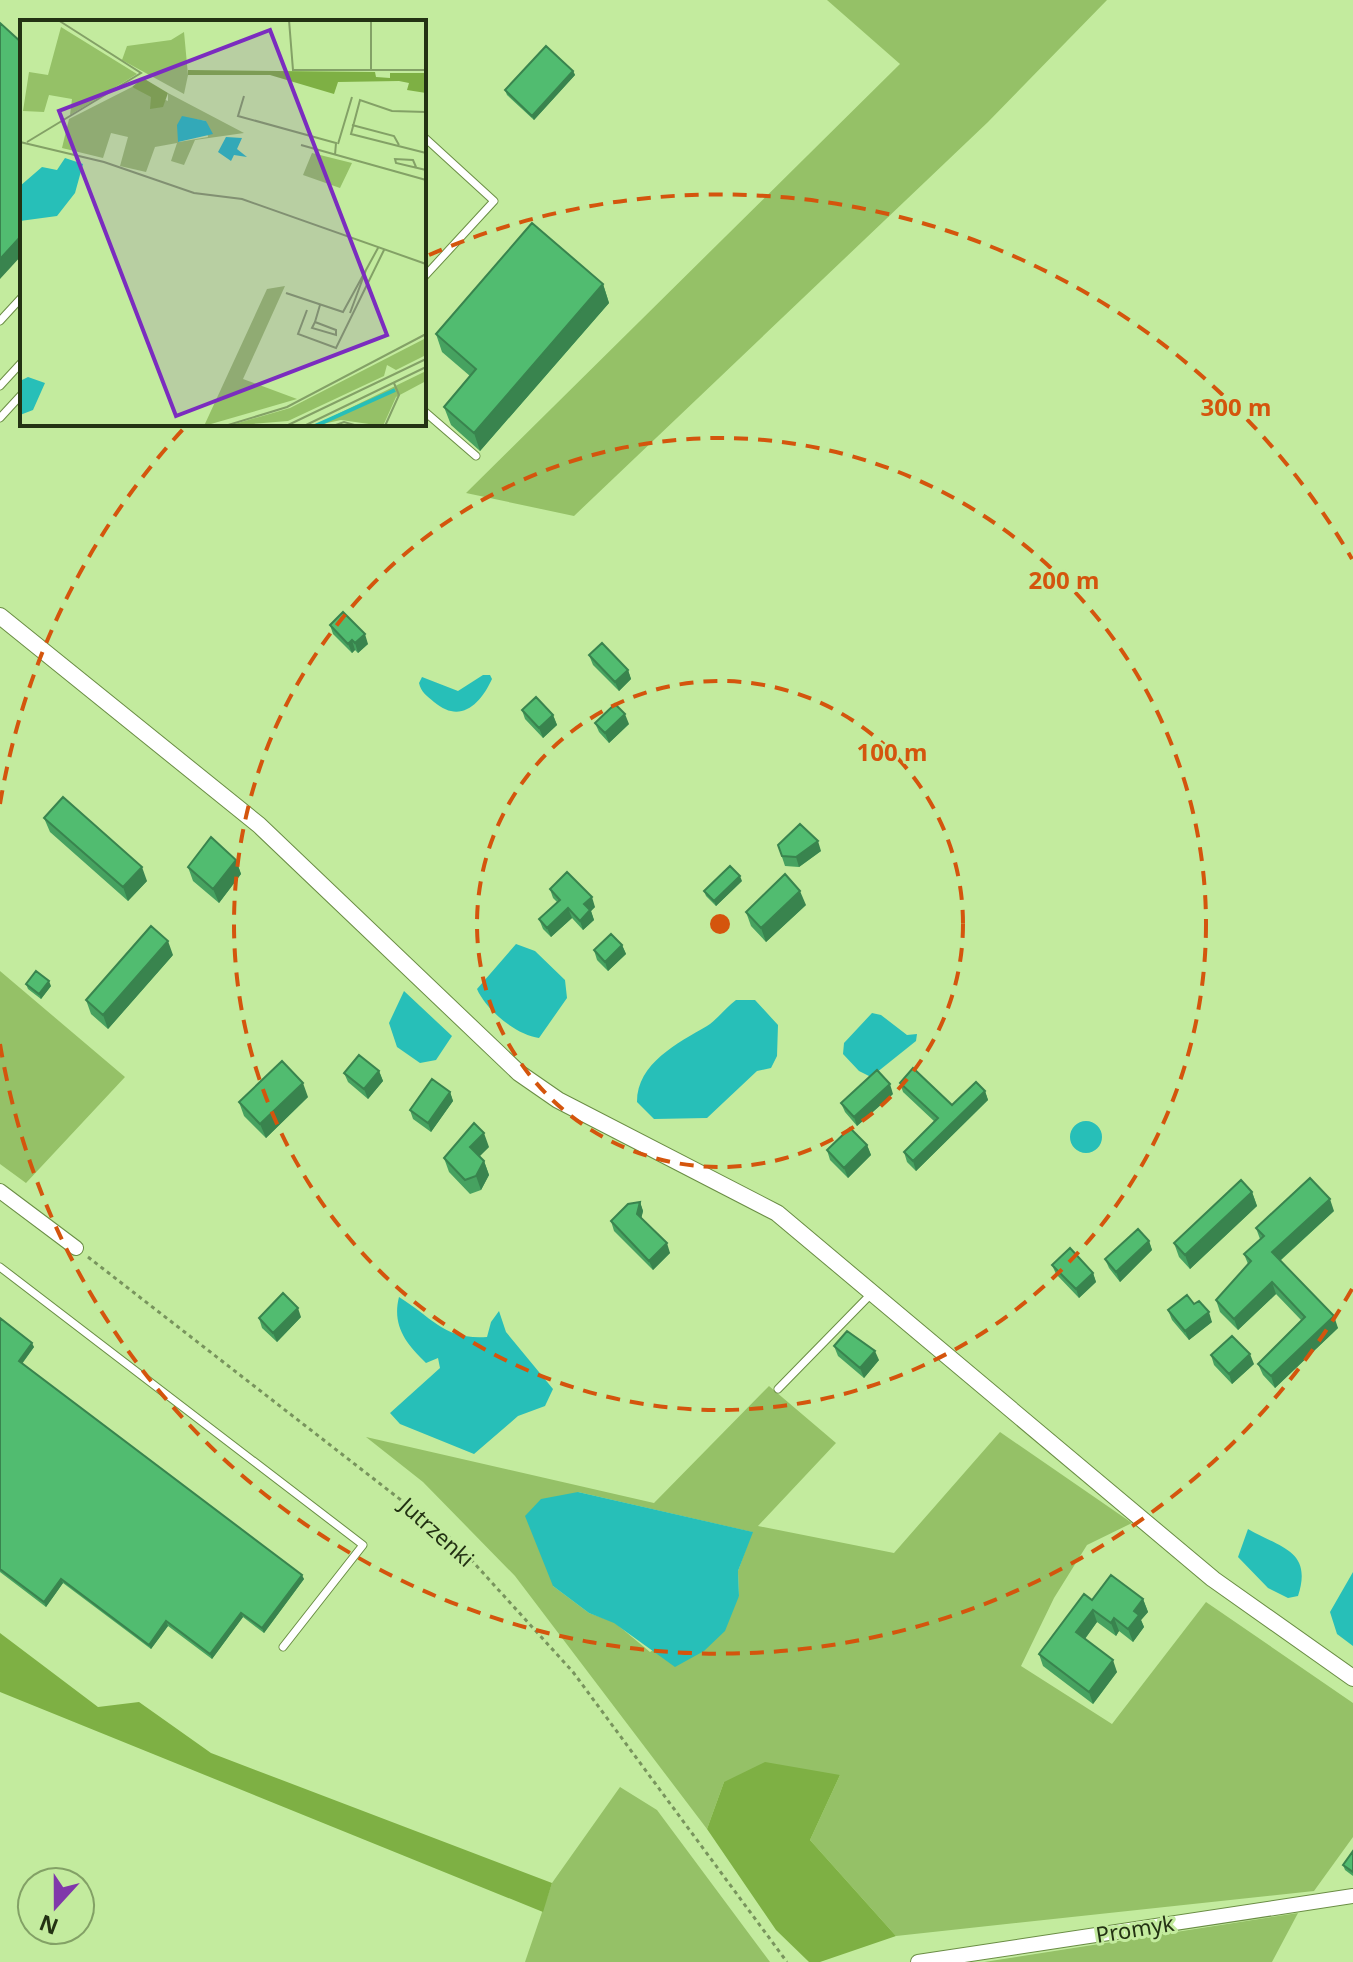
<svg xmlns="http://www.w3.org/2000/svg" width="1353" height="1962" viewBox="0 0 1353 1962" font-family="'Noto Sans',sans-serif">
<rect width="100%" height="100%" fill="#c3eb9e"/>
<!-- green -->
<path fill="#95c167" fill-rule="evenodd" d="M827 0H1107L988 122 574 516 466 493 900 64Z
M0 971 125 1077 26 1183 0 1164Z
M769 1386 836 1443 758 1526 894 1553 1000 1432 1132 1523 1087 1545 1054 1598 1021 1666 1112 1724 1206 1602 1353 1703V1837L1314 1891 896 1936 810 1840 840 1775 724 1782 707 1829 515 1576 423 1482 366 1437 654 1503ZM578 1492 752 1532 738 1571 739 1596 650 1652 614 1622 589 1613 553 1586Z
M620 1787 657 1810 770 1962H525L552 1883Z
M1298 1913 1272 1962H984Z"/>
<!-- forest -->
<path fill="#7eb044" d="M0 1633 98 1707 139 1702 211 1753 552 1883 543 1912 0 1692Z
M765 1762 840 1775 810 1840 896 1936 820 1962H809L776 1930 707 1829 724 1782Z"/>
<!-- water -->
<path fill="#27bfb8" d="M483 675H490L492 679C480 705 460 724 434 702 427 696 421 692 419 683L422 677 458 691Z
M516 944 535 951 565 980 567 998 539 1038C516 1035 486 1010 477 989Z
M404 991 452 1036 436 1060 420 1063 397 1047 389 1023Z
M736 1000H755L778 1025 777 1056 771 1068 757 1071 707 1118 654 1119 637 1102C637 1063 678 1043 707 1026 717 1020 726 1007 736 1000Z
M872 1013 881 1015 907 1035 917 1034 916 1041 871 1077 859 1071 843 1054 844 1043Z
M1070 1137a16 16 0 1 1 32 0a16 16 0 1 1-32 0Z
M399 1297C433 1318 444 1340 487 1337L491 1322 499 1311 506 1332 553 1389 545 1406 518 1416 474 1454 400 1424 390 1413 440 1368 438 1358 426 1363C405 1343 392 1325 399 1297Z
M578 1492 753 1532 738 1571 739 1596 725 1631 704 1651 675 1667 614 1623 589 1613 553 1586 525 1516 541 1499Z
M1248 1529C1280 1548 1313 1550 1298 1596L1288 1598 1268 1588 1238 1557Z
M1353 1572V1646L1337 1634 1330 1612Z"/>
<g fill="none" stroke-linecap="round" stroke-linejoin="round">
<defs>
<path id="service" d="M424 137 494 201 424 277
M0 321 22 297
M0 386 22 362
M424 411 476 456
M0 418 22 394
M0 1267 363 1545 283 1647
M778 1389 872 1293"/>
<path id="minor" d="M0 1191 76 1248
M918 1962 1353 1896"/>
<path id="tertiary" d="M0 616 259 825 519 1073 558 1100 777 1213 1213 1579 1353 1678"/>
</defs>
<!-- service casing -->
<use href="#service" stroke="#6a8d44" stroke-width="9"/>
<!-- minor casing -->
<use href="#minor" stroke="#6a8d44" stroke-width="16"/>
<!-- tertiary casing -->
<use href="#tertiary" stroke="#6a8d44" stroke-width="18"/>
<!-- path -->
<path stroke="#78945d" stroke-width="3" stroke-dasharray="4 4" stroke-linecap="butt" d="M88 1257 455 1542 573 1672 787 1962"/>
<!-- service -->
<use href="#service" stroke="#fff" stroke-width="7"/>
<!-- minor -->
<use href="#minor" stroke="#fff" stroke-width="14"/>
<!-- tertiary -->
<use href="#tertiary" stroke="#fff" stroke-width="16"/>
</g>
<!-- wall -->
<path fill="#46a260" d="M573 71 575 75 534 120 507 95 505 90Z
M603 284 609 303 480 451 451 425 444 407 470 376 442 352 436 334Z
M330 625 368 644 358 653 355 650 352 653 333 634Z
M589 655 628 670 631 679 619 691 593 665Z
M522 710 553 715 557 725 543 738 525 719Z
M595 723 629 724 609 743 599 732Z
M44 818 147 881 128 901 50 832Z
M778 845 821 851 799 867 785 866Z
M236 860 241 874 219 903 193 881 188 867Z
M742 881 716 906 706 896 704 891Z
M550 889 595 907 591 911 594 920 583 930 572 918 551 937 543 929 539 919 557 902 553 898Z
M806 905 766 942 751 926 746 912Z
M622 945 626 954 608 971 597 960 594 950Z
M173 955 108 1029 91 1014 86 1000Z
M26 984 51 986 41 999 28 989Z
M379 1071 383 1081 368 1099 348 1082 344 1073Z
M900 1083 952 1105 985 1091 988 1100 916 1171 907 1162 904 1152 935 1122 903 1092Z
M450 1092 453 1101 431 1132 413 1119 410 1110Z
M893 1094 857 1126 845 1112 841 1103Z
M308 1097 266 1138 244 1116 239 1102Z
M867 1145 871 1155 848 1178 830 1160 827 1150Z
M489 1147 479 1156 484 1161 489 1175 481 1190 470 1194 449 1172 444 1158Z
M1252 1192 1257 1206 1190 1269 1179 1257 1174 1243Z
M640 1202 643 1211 641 1219 670 1253 653 1270 614 1231 611 1221Z
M1334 1211 1280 1261 1338 1328 1275 1388 1263 1375 1258 1364 1301 1320 1276 1294 1238 1330 1220 1312 1216 1300 1248 1264 1244 1254 1260 1239 1256 1228Z
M1149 1241 1152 1250 1120 1282 1109 1268 1105 1259Z
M1052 1265 1093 1273 1096 1282 1079 1298 1056 1274Z
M1194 1304 1212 1322 1189 1340 1172 1320 1168 1310Z
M301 1317 277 1342 262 1328 259 1318Z
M0 1318 34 1347 22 1364 304 1579 264 1633 243 1617 212 1659 168 1626 151 1649 63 1583 46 1607 0 1572Z
M834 1346 879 1360 864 1378 838 1356Z
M1211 1355 1254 1364 1232 1384 1214 1365Z
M1143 1599 1148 1612 1141 1620 1144 1627 1133 1642 1119 1631 1116 1636 1097 1622 1085 1639 1117 1672 1093 1704 1043 1666 1039 1654 1092 1600Z
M1353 1851V1876L1345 1870 1343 1865Z"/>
<!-- shaded-wall -->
<path fill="#39844e" d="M573 71 575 75 534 120 532 116Z
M22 235V255L0 279V259Z
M603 284 609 303 480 451 474 433Z
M365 634 368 644 358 653 355 643Z
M352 640 355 650 352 653 348 644Z
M628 670 631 679 619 691 615 682Z
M625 714 629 724 609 743 605 733Z
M553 715 557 725 543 738 539 728Z
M818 841 821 851 799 867 796 857Z
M236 860 241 874 219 903 213 889Z
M142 867 147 881 128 901 123 887Z
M740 876 742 881 716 906 714 901Z
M800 891 806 905 766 942 761 928Z
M592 897 595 907 591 911 594 920 583 930 580 921 584 904Z
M568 908 572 918 551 937 547 928Z
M168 941 173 955 108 1029 103 1015Z
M622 945 626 954 608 971 605 962Z
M49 981 51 986 41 999 39 994Z
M379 1071 383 1081 368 1099 364 1089Z
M303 1083 308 1097 266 1138 260 1124Z
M890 1084 893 1094 857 1126 854 1117Z
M985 1091 988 1100 916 1171 913 1161Z
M450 1092 453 1101 431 1132 428 1123Z
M484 1133 489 1147 475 1161 470 1147Z
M867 1145 871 1155 848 1178 844 1168Z
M484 1161 489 1175 481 1190 476 1176Z
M1252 1192 1257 1206 1190 1269 1185 1255Z
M1330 1199 1334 1211 1276 1264 1272 1252Z
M640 1202 643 1211 640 1223 637 1214Z
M1149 1241 1152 1250 1120 1282 1116 1272Z
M667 1243 670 1253 653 1270 649 1261Z
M1093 1273 1096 1282 1079 1298 1076 1289Z
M1272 1282 1276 1294 1238 1330 1234 1319Z
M298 1308 301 1317 277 1342 273 1333Z
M1209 1312 1212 1322 1189 1340 1185 1331Z
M1334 1316 1338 1328 1275 1388 1271 1376Z
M32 1343 34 1347 20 1366 19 1361Z
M875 1351 879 1360 864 1378 860 1368Z
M1250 1354 1254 1364 1232 1384 1229 1374Z
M302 1575 304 1579 264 1633 262 1628Z
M61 1579 63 1583 46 1607 44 1602Z
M1143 1599 1148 1612 1141 1620 1144 1627 1133 1642 1128 1629 1134 1611Z
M1093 1610 1097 1622 1081 1644 1076 1632Z
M241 1613 243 1617 212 1659 210 1654Z
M1114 1618 1119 1631 1116 1636 1111 1623Z
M166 1621 168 1626 151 1649 149 1645Z
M1113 1660 1117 1672 1093 1704 1089 1692Z"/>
<!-- building -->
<path fill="#51bc70" stroke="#39844e" stroke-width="2" d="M0 23 22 43V235L0 259Z
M546 46 573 71 532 116 505 90Z
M532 223 603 284 474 433 444 407 476 369 436 334Z
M343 612 365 634 355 643 352 640 348 644 330 625Z
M602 643 628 670 615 682 589 655Z
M536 697 553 715 539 728 522 710Z
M615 704 625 714 605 733 595 723Z
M63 797 142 867 123 887 44 818Z
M800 824 818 841 796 857 782 856 778 845Z
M211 837 236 860 213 889 188 867Z
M730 866 740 876 714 901 704 891Z
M567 872 592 897 584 904 590 910 580 921 568 908 547 928 539 919 560 900 550 889Z
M785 874 800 891 761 928 746 912Z
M151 926 168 941 103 1015 86 1000Z
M611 934 622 945 605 962 594 950Z
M36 971 49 981 39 994 26 984Z
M359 1055 379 1071 364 1089 344 1073Z
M282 1061 303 1083 260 1124 239 1102Z
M913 1068 952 1105 976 1082 985 1091 913 1161 904 1152 938 1118 900 1083Z
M877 1070 890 1084 854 1117 841 1103Z
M432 1079 450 1092 428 1123 410 1110Z
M474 1123 484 1133 470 1147 484 1161 476 1176 465 1180 444 1158Z
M850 1128 867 1145 844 1168 827 1150Z
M1310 1178 1330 1199 1272 1252 1334 1316 1271 1376 1258 1364 1305 1317 1272 1282 1234 1319 1216 1300 1251 1261 1244 1254 1264 1236 1256 1228Z
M1241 1180 1252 1192 1185 1255 1174 1243Z
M640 1202 637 1214 667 1243 649 1261 611 1221 628 1204Z
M1138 1229 1149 1241 1116 1272 1105 1259Z
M1070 1248 1093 1273 1076 1289 1052 1265Z
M283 1293 298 1308 273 1333 259 1318Z
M1187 1295 1194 1304 1199 1301 1209 1312 1185 1331 1168 1310Z
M0 1318 32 1343 19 1361 302 1575 262 1628 241 1613 210 1654 166 1621 149 1645 61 1579 44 1602 0 1569Z
M847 1331 875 1351 860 1368 834 1346Z
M1232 1336 1250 1354 1229 1374 1211 1355Z
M1111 1575 1143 1599 1134 1611 1139 1615 1128 1629 1114 1618 1111 1623 1093 1610 1076 1632 1113 1660 1089 1692 1039 1654 1084 1594 1092 1600Z
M1353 1851V1872L1343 1865Z"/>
<!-- distance rings -->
<g fill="none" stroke="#d4550d" stroke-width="4" stroke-dasharray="14 10">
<circle cx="720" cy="924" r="243"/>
<circle cx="720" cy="924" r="486"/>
<path d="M1352 1289A730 730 0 0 1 0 1044M0 804A730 730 0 0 1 186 426M429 255A730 730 0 0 1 1352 559"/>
</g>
<g text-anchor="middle" stroke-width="6" stroke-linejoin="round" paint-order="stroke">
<!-- street labels -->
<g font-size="22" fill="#233213" stroke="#c3eb9e">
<text transform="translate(437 1532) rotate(42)" y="8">Jutrzenki</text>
<text transform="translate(1135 1929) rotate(-9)" y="8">Promyk</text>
</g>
</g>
<!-- overview -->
<g transform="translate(20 20)">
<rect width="406" height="406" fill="#c3eb9e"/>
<path d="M41 7 117 54 50 95 52 79 29 75 24 92 3 91 9 52 28 55ZM164 12 168 55 164 74 102 40 107 26 151 20ZM112 67 148 81V73L224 113 175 120 164 145 151 141 157 123 135 127 126 152 100 146 108 117 91 113 83 138 42 128 49 99ZM174 99 186 101 188 117 159 122 158 115ZM292 133 332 143 320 168 283 155ZM265 266 223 359 277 379 184 406 247 269ZM406 318V335L376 350 367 345 364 356 268 401 208 406 270 388ZM406 351V361L376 377 363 406 321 400 293 406Z" fill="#95c167" fill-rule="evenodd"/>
<path d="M168 50 355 52 356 57 370 58V53H406V73L387 70 389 63 379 61 318 62 314 74 250 55H168ZM123 58 148 73 143 87 130 89 131 77 112 67Z" fill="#7eb044"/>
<path d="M162 96 186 101 193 114 158 122 157 105ZM206 117 222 118 217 129 227 137 214 135 211 141 198 132ZM45 138 63 144 55 173 37 196 0 201V166L22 147 37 150ZM8 357 25 363 13 390 0 395V361Z" fill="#27bfb8"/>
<path fill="none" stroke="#27bfb8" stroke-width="4" d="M295 406 375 370"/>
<path fill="none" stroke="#83a166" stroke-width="2" d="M269 0 273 50H406M351 0V50M224 76 218 96 316 123 315 135M406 92 372 91 340 80 331 114 406 133M332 105 374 116 379 125M0 122 84 142 174 173 222 179 406 244M7 122 121 53 38 0M318 124 332 77M281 125 406 160M396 147 393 140 375 139 376 143 406 150M266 273 323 292 358 228M287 290 278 314 316 328 364 230M330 293 346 250M295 302 316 310V315L292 308 295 302 300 285M205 406 267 387 406 314M266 406 406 339M284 406 406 347M313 406 324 402 338 406M365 406 379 375 374 363"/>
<path fill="#7b2cbf" fill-opacity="0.15" stroke="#7b2cbf" stroke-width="4" d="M250 10 367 315 156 396 39 91Z"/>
<rect width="406" height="406" fill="none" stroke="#233213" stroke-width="4"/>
</g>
<circle cx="720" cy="924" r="12" fill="#d4550d" stroke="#c3eb9e" stroke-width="4"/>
<g font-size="24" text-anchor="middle" font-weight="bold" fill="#d4550d" stroke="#c3eb9e" stroke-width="6" stroke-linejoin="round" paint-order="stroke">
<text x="1236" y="416">300 m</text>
<text x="1064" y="589">200 m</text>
<text x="892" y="761">100 m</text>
</g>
<!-- north arrow -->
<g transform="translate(56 1906) rotate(201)"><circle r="38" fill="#c3eb9e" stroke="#83a166" stroke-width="2"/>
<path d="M0-6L14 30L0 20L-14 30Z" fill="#8038aa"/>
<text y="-12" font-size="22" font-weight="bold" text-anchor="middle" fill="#233213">N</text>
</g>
</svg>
